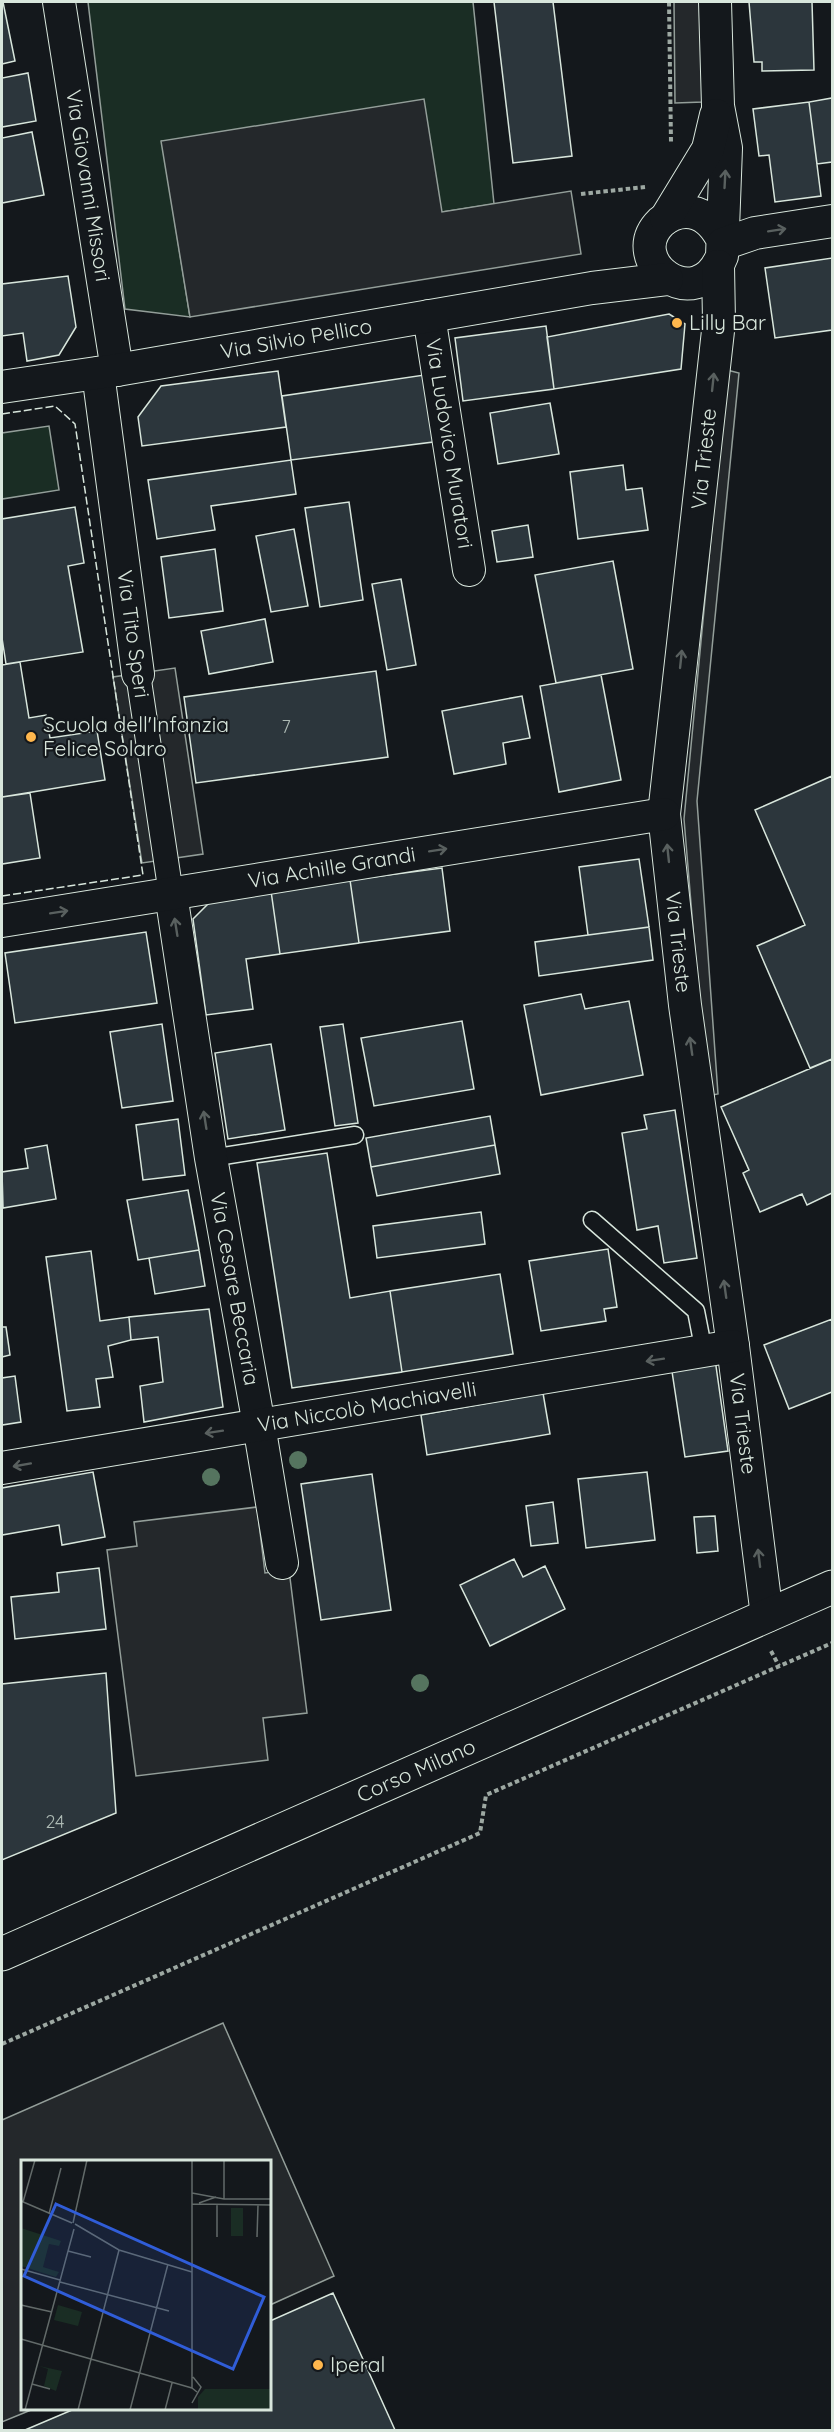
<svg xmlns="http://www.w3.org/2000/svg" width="834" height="2432" viewBox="0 0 834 2432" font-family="Quicksand,sans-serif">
<rect width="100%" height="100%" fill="#14181c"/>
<!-- green -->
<path fill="#1a2d24" stroke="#939e99" stroke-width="1.5" d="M88 2H473L494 204 442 212 162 141 190 317 125 309Z
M49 426 59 490 2 499V433Z"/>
<!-- parking -->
<path fill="#24282b" stroke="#939e99" stroke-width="1.5" d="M674 2H702L703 102 675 103Z
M424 99 442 212 571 191 581 254 190 317 161 141Z
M727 370 739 373 697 801 718 1094 707 1096 684 819Z
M175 668 203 854 142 863 113 677Z
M257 1507 265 1573 289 1570 307 1713 263 1718 268 1760 136 1776 107 1550 137 1546 134 1522Z
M223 2023 334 2276 270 2305V2162H22V2410H31L2 2422V2120Z"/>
<!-- building -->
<path fill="#2c363c" stroke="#d8e6dc" stroke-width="1.5" d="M2 2H3L15 61 2 64Z
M494 2H553L572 156 513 163Z
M749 2H812L814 70 762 71V62H754Z
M28 73 36 121 2 127V78Z
M832 98V162L817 164 809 102Z
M809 102 821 196 775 202 769 155 759 156 753 109Z
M32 132 44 195 2 203V138Z
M832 258V330L775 338 765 268Z
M68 276 76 327 59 355 27 361 23 333 2 336V284Z
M669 314 685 324 681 369 554 389 547 337Z
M546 326 554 389 463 401 455 338Z
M278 371 286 427 142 446 138 417 161 386Z
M431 374 441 441 291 460 282 396Z
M550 403 559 454 498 464 490 413Z
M291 460 296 494 211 506 215 530 157 539 148 480Z
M623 465 626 490 642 488 648 530 578 539 570 472Z
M349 502 363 600 320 607 305 508Z
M75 507 84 563 68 566 83 652 6 664 2 638V519Z
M528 525 533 557 497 562 492 531Z
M294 529 308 606 271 612 256 536Z
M215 549 223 611 169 618 161 557Z
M613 561 633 669 556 683 535 575Z
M401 579 416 665 387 670 372 584Z
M265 619 273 662 209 674 201 631Z
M20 662 29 718 46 715 50 738 97 731 105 780 2 797V665Z
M376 671 388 757 196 783 184 697Z
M601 675 621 780 559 792 540 686Z
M522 696 530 738 503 743 506 764 454 774 442 711Z
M832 776V1059L810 1068 757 946 805 925 755 810Z
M30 793 40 858 2 864V797Z
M639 859 649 927 588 935 579 867Z
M442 868 450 931 359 943 350 880Z
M350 880 359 943 280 954 271 891Z
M271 891 280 954 246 959 253 1009 206 1015 193 919 213 899Z
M649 927 653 960 539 976 535 942Z
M146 932 157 1003 15 1023 5 953Z
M581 994 585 1009 629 1001 643 1075 541 1095 524 1005Z
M462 1021 474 1089 374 1106 361 1038Z
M162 1024 173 1101 122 1108 110 1032Z
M343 1024 358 1123 335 1126 320 1027Z
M271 1044 285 1130 228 1139 215 1053Z
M832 1059V1193L807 1205 802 1194 760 1212 743 1173 749 1170 721 1107Z
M675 1110 697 1258 664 1263 658 1226 637 1230 622 1133 647 1129 644 1115Z
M490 1116 495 1145 371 1167 366 1138Z
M178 1119 185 1175 143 1180 136 1125Z
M47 1145 56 1199 3 1208 2 1172 28 1168 25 1149Z
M495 1145 500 1174 377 1196 371 1167Z
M327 1153 350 1298 390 1291 402 1372 292 1388 257 1163Z
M188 1190 199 1250 138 1260 127 1200Z
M481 1212 485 1244 377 1258 373 1226Z
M608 1249 617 1307 604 1309 606 1321 541 1331 529 1261Z
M199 1250 205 1286 155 1294 149 1258Z
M91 1251 100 1321 129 1317 131 1340 108 1346 113 1377 96 1379 100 1407 67 1411 46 1257Z
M500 1274 513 1354 402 1372 390 1291Z
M209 1309 223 1407 144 1422 140 1386 163 1382 158 1337 131 1340 129 1317Z
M832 1319V1392L789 1409 764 1345Z
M2 1327H6L10 1355 2 1357Z
M715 1359 728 1451 685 1457 671 1365Z
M15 1376 21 1422 2 1425V1378Z
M543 1393 550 1434 427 1455 421 1415Z
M93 1472 105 1537 62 1545 59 1525 2 1535V1488Z
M647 1472 655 1540 586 1548 578 1479Z
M372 1474 391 1610 321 1620 301 1484Z
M553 1502 558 1543 531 1546 526 1506Z
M715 1516 718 1551 697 1553 694 1517Z
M514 1559 523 1577 545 1566 565 1609 490 1646 460 1585Z
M99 1568 106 1629 15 1639 11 1597 59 1592 57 1573Z
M106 1673 116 1813 2 1860V1684Z
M333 2293 395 2430H25L72 2410H270V2321Z"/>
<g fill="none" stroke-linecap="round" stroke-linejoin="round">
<defs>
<path id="service" d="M211 1158 355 1135
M592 1220 696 1311 704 1352"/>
<path id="pedestrian" d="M138 674 171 894"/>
<g id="minor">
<path id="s1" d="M59 2 117 370"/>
<path d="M715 2 718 106 726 148 722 256C697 318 621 261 661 222 668 216 677 212 686 212 703 212 714 224 721 237"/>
<path d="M666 218 708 149 716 115"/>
<path d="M723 244 755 233 832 221"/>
<path id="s2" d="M718 266 719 322 664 814 685 1005 733 1346 767 1616"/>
<path id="s3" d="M429 316 469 570"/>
<path d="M98 373 138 674"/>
<path id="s4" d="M2 387 117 370 592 288 667 279"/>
<path id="s5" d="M171 894 211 1158 259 1425 282 1563"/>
<path id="s6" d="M2 921 664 814"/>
<path id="s7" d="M2 1468 733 1346"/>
</g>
<g id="secondary">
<path id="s8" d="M2 1954 832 1587"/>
</g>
</defs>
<!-- service casing -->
<use href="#service" stroke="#d8e6dc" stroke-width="19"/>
<!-- pedestrian casing -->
<use href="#pedestrian" stroke="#d8e6dc" stroke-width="26"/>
<!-- minor casing -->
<use href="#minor" stroke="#d8e6dc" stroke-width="34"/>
<!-- secondary casing -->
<use href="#secondary" stroke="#d8e6dc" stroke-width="35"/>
<!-- path -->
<path stroke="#9da8a2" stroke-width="4" stroke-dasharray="4.5 3" stroke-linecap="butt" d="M669 2 671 142
M581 194 645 187
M771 1651 779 1666
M2 2044 480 1833 486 1795 832 1643"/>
<!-- service -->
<use href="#service" stroke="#14181c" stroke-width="16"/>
<!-- pedestrian -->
<use href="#pedestrian" stroke="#14181c" stroke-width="24"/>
<!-- minor -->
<use href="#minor" stroke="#14181c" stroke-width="32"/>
<!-- secondary -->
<use href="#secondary" stroke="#14181c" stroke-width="33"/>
<!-- fence -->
<path stroke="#d8e6dc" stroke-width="1.5" stroke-dasharray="8 3" stroke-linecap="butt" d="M2 414 55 406 75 424 143 875 2 896"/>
</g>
<!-- trees -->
<g fill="#55745f">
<circle cx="298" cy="1460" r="9"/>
<circle cx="211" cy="1477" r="9"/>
<circle cx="420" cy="1683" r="9"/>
</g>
<!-- one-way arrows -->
<defs><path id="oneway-shaft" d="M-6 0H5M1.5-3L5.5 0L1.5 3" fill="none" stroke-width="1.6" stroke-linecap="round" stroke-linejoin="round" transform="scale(1.5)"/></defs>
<g stroke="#59605f">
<use href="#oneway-shaft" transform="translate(725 179) rotate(-87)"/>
<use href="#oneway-shaft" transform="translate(777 230) rotate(-9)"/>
<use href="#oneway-shaft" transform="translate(713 382) rotate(-84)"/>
<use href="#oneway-shaft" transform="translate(681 659) rotate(-84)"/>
<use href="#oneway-shaft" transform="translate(438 850) rotate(-9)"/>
<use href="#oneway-shaft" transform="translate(668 853) rotate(-96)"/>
<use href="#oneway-shaft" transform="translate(59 912) rotate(-9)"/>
<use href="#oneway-shaft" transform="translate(176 927) rotate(-99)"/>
<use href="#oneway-shaft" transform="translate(691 1046) rotate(-98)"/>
<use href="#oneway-shaft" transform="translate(205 1120) rotate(-99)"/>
<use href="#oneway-shaft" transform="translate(725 1289) rotate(-98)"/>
<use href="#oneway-shaft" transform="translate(655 1360) rotate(171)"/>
<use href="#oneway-shaft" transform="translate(214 1432) rotate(171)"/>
<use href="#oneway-shaft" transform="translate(22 1465) rotate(170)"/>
<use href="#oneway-shaft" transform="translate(759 1558) rotate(-97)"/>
</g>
<!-- markers -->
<g fill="#ffb74d" stroke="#14181c" stroke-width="2">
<circle cx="677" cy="323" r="6"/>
<circle cx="31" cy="737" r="6"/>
<circle cx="318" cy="2365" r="6"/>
</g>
<g text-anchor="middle" stroke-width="4.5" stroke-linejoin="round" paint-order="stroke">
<!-- number labels -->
<g font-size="18" fill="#adbab4">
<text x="286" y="733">7</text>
<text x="55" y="1828">24</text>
</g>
<!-- street labels -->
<g font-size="21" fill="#d8e6dc" stroke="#14181c">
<text dy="7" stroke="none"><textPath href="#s1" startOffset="186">Via Giovanni Missori</textPath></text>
<text dy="7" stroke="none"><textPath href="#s4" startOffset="298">Via Silvio Pellico</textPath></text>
<text dy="7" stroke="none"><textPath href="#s3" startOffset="129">Via Ludovico Muratori</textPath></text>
<text transform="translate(704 459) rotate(-84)" y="7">Via Trieste</text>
<text transform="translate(133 634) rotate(82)" y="7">Via Tito Speri</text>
<text dy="7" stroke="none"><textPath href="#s6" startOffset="334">Via Achille Grandi</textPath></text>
<text dy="7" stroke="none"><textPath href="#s2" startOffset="680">Via Trieste</textPath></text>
<text dy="7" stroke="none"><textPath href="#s5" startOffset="400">Via Cesare Beccaria</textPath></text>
<text dy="7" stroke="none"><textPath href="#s7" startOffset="370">Via Niccolò Machiavelli</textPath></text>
<text dy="7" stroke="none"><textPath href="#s2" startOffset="1166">Via Trieste</textPath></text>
<text dy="7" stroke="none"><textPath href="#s8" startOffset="453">Corso Milano</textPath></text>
</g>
<!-- poi labels -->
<g font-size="21" fill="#d8e6dc" stroke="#14181c" text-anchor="start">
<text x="689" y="330">Lilly Bar</text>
<text x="43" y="732">Scuola dell'Infanzia<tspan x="43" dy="24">Felice Solaro</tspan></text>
<text x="330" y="2372">Iperal</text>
</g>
</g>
<!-- overview -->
<g transform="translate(21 2160)">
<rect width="250" height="250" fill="#14181c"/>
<path d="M210 48H222V76H210ZM0 68 40 81 38 86 28 84 22 107 38 112 35 117 0 106ZM37 145 61 152 57 166 33 160ZM18 206 41 211 35 231 23 226 27 209ZM184 229H250V250H177V237Z" fill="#1a2d24"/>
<path fill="none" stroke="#626a69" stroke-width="1.5" d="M171 0V228L176 232M203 0V39M171 33 203 39H251M0 41 51 63M2 42 14 0M178 43 195 37M171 44 251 45M196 45V77M28 54 40 8M52 63 66 0M54 64 98 90 171 112M236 77 237 45M47 91 70 97M0 109 39 120M39 122 148 151M0 145 31 152M0 179 171 228M11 224 29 229M171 243 180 227 172 217M4 250 53 69M57 250 98 90M109 250 147 104M144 250 151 223"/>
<path fill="#305dd8" fill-opacity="0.15" stroke="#305dd8" stroke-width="3" d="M35 44 243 137 212 209 3 116Z"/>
<rect width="250" height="250" fill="none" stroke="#d8e6dc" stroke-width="3"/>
</g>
<!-- border -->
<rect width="834" height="2432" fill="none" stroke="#d8e6dc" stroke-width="6"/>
</svg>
